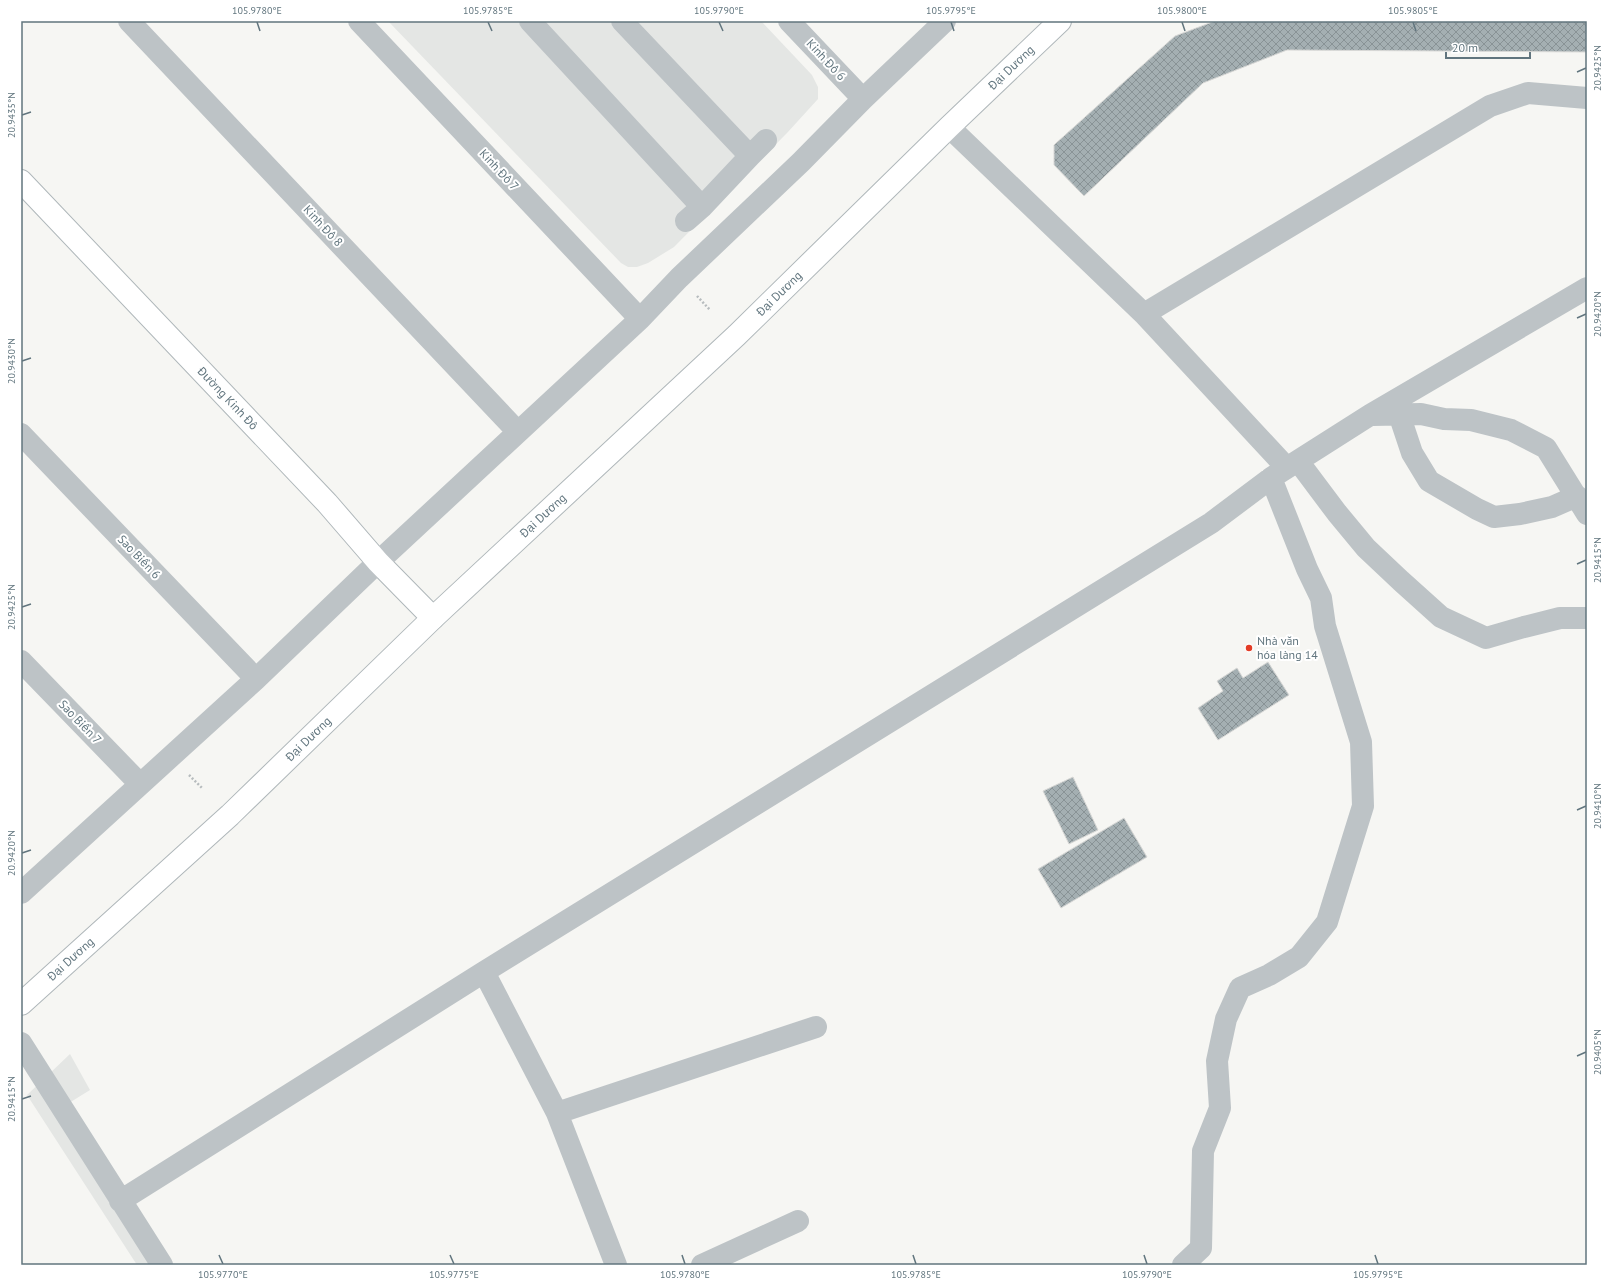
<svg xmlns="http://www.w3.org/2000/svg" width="1608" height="1286" viewBox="0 0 1608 1286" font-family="'PT Sans',sans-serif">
<defs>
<pattern id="building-cross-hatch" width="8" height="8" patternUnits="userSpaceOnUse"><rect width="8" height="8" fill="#a4afb2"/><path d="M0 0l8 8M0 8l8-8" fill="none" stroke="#899396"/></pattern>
</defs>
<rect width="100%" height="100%" fill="#f6f6f3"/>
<!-- built -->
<path fill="#e4e6e4" d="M388 21H761L812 75 818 87V99L787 133 674 247 648 263 637 267H628L621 263Z
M70 1054 90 1090 69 1103 162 1265H137L27 1095Z"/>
<!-- building -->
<path fill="url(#building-cross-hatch)" stroke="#d8d8d6" d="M1215 21H1587V52L1287 50 1203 83 1084 196 1054 165V145L1175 36Z
M1268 662 1289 695 1218 740 1198 708 1223 691 1217 681 1237 668 1243 678Z
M1073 777 1098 830 1069 844 1043 791Z
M1124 818 1147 857 1061 908 1038 869Z"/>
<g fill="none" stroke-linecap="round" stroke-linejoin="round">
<defs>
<g id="secondary">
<path id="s1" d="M21 181 327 503 378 562 433 618"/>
<path id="s2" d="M21 1004 230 815 433 618 737 335 949 127 1060 21"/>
</g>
</defs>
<!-- secondary casing -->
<use href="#secondary" stroke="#afb7ba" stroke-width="24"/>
<!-- path -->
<path stroke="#b7bcbe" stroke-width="2.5" stroke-dasharray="2 2" stroke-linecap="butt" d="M697 296 710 310
M189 775 203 789"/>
<!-- street -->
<path stroke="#bdc3c6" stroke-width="22" d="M129 21 517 431
M359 21 640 319
M530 21 702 207
M622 21 750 156 702 207 686 221
M789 21 863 99
M949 127 1144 314 1287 468
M750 156 766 140
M1144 314 1490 106 1528 93 1587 98
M1399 414 1412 453 1429 481 1477 509 1494 517 1520 514 1552 507 1577 496
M1373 415 1421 414 1444 419 1471 420 1511 430 1546 448 1587 514
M21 434 256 679
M1298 461 1337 513 1366 548 1401 581 1441 617 1486 638 1524 627 1560 618H1587
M21 661 140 784
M21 893 256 679 378 562 640 319 679 278 801 162 863 99 945 21
M484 972 557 1113 616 1265
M21 1043 162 1265
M557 1113 816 1027
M120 1201 484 972 1211 523 1271 478 1370 415 1587 288
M702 1265 798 1221
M1183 1265 1201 1248 1203 1151 1220 1108 1217 1061 1226 1019 1240 988 1269 975 1299 957 1327 922 1363 806 1361 742 1325 626 1321 598 1307 569 1271 478"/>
<!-- secondary -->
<use href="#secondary" stroke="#fff" stroke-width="22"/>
</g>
<!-- ticks -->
<path fill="none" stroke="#61757e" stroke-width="1.5" d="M257 22 260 31M488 22 492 31M719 22 723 31M951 22 954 31M1182 22 1185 31M1413 22 1416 31M1577 72 1586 68M22 115 31 112M1577 318 1586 314M22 361 31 358M1577 564 1586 560M22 607 31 604M1577 810 1586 806M22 853 31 850M1577 1056 1586 1052M22 1099 31 1096M219 1255 223 1264M450 1255 454 1264M682 1255 685 1264M913 1255 916 1264M1144 1255 1147 1264M1375 1255 1378 1264"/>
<!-- markers -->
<circle fill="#e33c26" stroke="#fff" stroke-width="1.5" cx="1249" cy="648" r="4"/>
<g text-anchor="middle" stroke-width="4" stroke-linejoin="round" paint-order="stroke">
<!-- street labels -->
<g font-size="12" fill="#61757e" stroke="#fff">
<text transform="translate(826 60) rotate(47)" y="4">Kinh Đô 6</text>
<text dy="4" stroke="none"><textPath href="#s2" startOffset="1363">Đại Dương</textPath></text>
<text transform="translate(499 170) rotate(47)" y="4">Kinh Đô 7</text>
<text transform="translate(323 226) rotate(47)" y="4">Kinh Đô 8</text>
<text dy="4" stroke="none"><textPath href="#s2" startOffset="1039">Đại Dương</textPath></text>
<text dy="4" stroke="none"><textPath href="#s1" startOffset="300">Đường Kinh Đô</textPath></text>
<text dy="4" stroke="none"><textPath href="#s2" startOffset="715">Đại Dương</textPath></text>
<text transform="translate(139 557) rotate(46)" y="4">Sao Biển 6</text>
<text transform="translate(80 722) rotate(46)" y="4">Sao Biển 7</text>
<text dy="4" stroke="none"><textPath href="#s2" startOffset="391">Đại Dương</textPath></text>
<text dy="4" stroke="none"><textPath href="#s2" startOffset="67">Đại Dương</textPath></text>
</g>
<!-- poi labels -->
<g font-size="12" fill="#61757e" stroke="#fff" text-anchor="start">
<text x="1257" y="645">Nhà văn<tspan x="1257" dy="14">hóa làng 14</tspan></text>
</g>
</g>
<!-- border -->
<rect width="1608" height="1286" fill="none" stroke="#ffffff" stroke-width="44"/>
<!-- scale -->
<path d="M1446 52v6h84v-6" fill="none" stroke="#61757e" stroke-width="2"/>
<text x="1452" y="52" font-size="12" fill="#61757e" stroke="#ffffff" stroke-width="3" paint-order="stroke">20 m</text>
<rect x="22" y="22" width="1564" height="1242" fill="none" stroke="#61757e" stroke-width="1.5"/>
<g font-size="10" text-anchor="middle" fill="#61757e">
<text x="257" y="14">105.9780°E</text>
<text x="488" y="14">105.9785°E</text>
<text x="719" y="14">105.9790°E</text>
<text x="951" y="14">105.9795°E</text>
<text x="1182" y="14">105.9800°E</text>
<text x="1413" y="14">105.9805°E</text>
<text transform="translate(1597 68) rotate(-90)" y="4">20.9425°N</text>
<text transform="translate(11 115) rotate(-90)" y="4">20.9435°N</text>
<text transform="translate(1597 314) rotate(-90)" y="4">20.9420°N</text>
<text transform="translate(11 361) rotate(-90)" y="4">20.9430°N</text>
<text transform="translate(1597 560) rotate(-90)" y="4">20.9415°N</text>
<text transform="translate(11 607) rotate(-90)" y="4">20.9425°N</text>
<text transform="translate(1597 806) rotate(-90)" y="4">20.9410°N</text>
<text transform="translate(11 853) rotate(-90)" y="4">20.9420°N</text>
<text transform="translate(1597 1052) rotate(-90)" y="4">20.9405°N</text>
<text transform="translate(11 1099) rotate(-90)" y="4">20.9415°N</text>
<text x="223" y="1278">105.9770°E</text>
<text x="454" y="1278">105.9775°E</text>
<text x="685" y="1278">105.9780°E</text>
<text x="916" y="1278">105.9785°E</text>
<text x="1147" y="1278">105.9790°E</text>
<text x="1378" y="1278">105.9795°E</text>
</g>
</svg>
